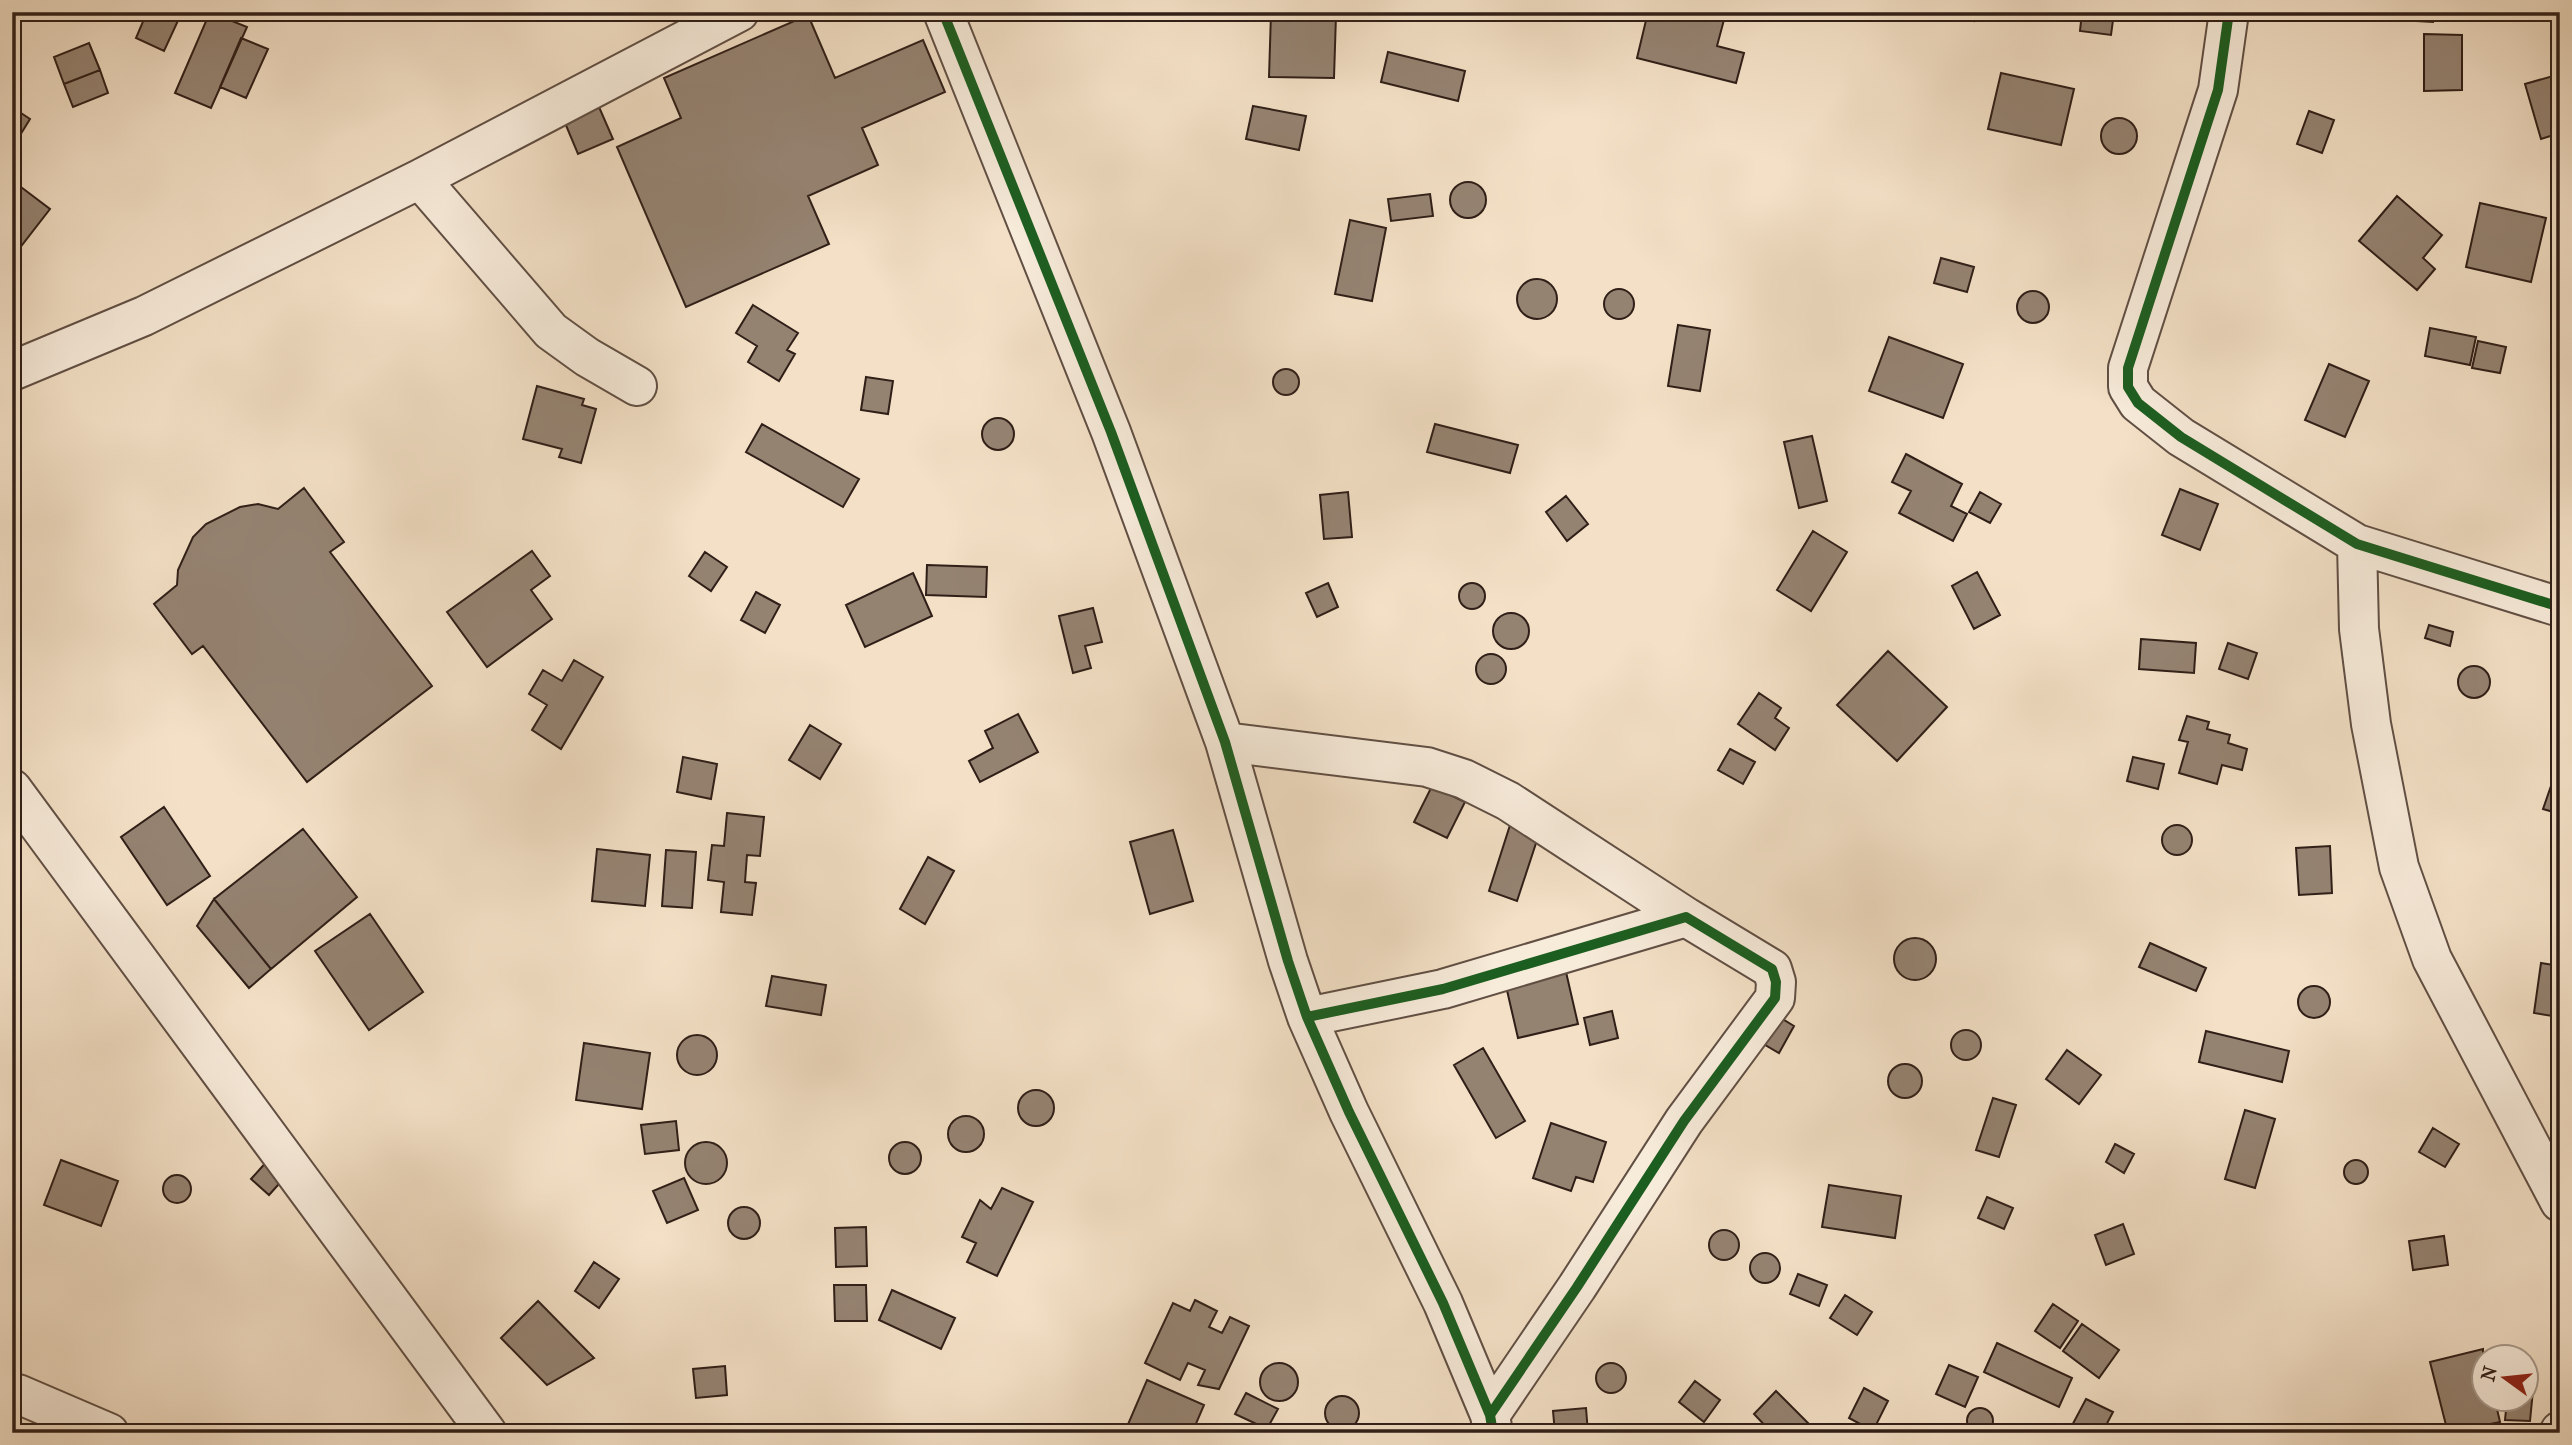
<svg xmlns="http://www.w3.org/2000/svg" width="2572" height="1445" viewBox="0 0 2572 1445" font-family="'IM FELL French Canon',serif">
<rect width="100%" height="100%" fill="#f3e0c6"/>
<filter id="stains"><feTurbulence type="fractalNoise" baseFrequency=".00286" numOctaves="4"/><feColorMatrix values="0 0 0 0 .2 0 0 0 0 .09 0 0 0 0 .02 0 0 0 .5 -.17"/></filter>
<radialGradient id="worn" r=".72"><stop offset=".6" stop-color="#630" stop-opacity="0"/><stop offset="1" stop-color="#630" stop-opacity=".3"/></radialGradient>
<!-- building -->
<path fill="#958372" stroke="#301f18" stroke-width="2" d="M147 12H182L164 51 136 38Z
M210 12 247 27 211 108 175 93Z
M1522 12H1552L1551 18Z
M1648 12H1711L1725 16 1717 46 1744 53 1736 83 1637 58Z
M1753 12H1789L1788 18Z
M1941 12H1975L1974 21 1941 16Z
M2082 12 2114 13 2111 35 2080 31Z
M2400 12H2434L2433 22 2399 20Z
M1271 13 1336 15 1334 78 1269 77Z
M808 15 835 78 923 40 945 92 862 128 878 165 808 196 829 244 686 307 617 147 681 118 664 78Z
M2424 34 2462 35V90L2424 91Z
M241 38 268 49 246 98 220 87Z
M89 43 100 70 64 84 54 57Z
M1388 52 1465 71 1458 101 1381 82Z
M100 70 108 93 73 107 64 84Z
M2001 73 2074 89 2061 145 1988 129Z
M2560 74V133L2541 139 2525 84Z
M1253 106 1306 116 1299 150 1246 139Z
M12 107 30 119 14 145 12 144Z
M599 107 613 139 578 154 565 123Z
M2309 111 2334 120 2322 153 2297 144Z
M2101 136a18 18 0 1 1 36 0a18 18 0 1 1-36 0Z
M13 181 50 209 12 258V183Z
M1450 200a18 18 0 1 1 36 0a18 18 0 1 1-36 0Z
M1430 194 1433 216 1391 221 1388 199Z
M2397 196 2442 235 2423 258 2435 269 2417 290 2359 241Z
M2480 203 2546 218 2531 282 2466 267Z
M1350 220 1386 228 1372 301 1335 294Z
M1941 258 1974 267 1967 292 1934 283Z
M1517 299a20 20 0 1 1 40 0a20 20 0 1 1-40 0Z
M1604 304a15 15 0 1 1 30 0a15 15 0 1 1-30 0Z
M2017 307a16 16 0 1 1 32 0a16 16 0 1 1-32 0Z
M753 305 798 333 787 350 795 354 779 381 748 362 757 346 736 333Z
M1678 325 1710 330 1700 391 1668 386Z
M2430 328 2476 337 2470 365 2425 356Z
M1889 337 1963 364 1943 418 1869 391Z
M2478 341 2506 347 2500 373 2472 368Z
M2329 364 2369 381 2345 437 2305 420Z
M1273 382a13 13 0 1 1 26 0a13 13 0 1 1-26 0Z
M866 377 893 381 888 414 861 410Z
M537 386 584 399 582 405 596 409 581 463 559 457 562 449 523 439Z
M982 434a16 16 0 1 1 32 0a16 16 0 1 1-32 0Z
M762 424 859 479 843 507 746 452Z
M1435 424 1518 445 1510 473 1427 452Z
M1812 436 1827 501 1799 508 1784 442Z
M1906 454 1962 484 1951 506 1967 514 1953 541 1899 513 1911 491 1892 482Z
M304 488 344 542 330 552 432 686 307 782 203 646 192 654 154 604 177 585 178 570 193 537 206 524 240 507 258 504 278 509Z
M2180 489 2218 504 2200 550 2162 535Z
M1348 492 1352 537 1324 539 1320 495Z
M1980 492 2001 504 1990 523 1969 512Z
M1566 496 1588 524 1567 541 1546 512Z
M1813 531 1847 552 1811 611 1777 590Z
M532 551 550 576 531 590 552 619 487 667 447 612Z
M705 552 727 567 711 591 689 576Z
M927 565 987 567 986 597 926 595Z
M1977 572 2000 615 1974 629 1952 586Z
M913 573 932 616 865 647 846 605Z
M1459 596a13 13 0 1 1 26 0a13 13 0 1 1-26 0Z
M1328 583 1338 607 1317 617 1306 593Z
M756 592 780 605 765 633 741 620Z
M1093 608 1102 642 1085 646 1091 668 1073 673 1059 616Z
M1493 631a18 18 0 1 1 36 0a18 18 0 1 1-36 0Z
M2429 625 2453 632 2450 646 2425 638Z
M2141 639 2196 643 2194 673 2139 669Z
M2228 643 2257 653 2248 679 2219 669Z
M1888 651 1947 707 1897 761 1837 705Z
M1476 669a15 15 0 1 1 30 0a15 15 0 1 1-30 0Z
M574 660 603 677 561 749 532 730 547 705 529 694 543 670 562 681Z
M2458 682a16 16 0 1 1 32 0a16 16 0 1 1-32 0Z
M1759 693 1781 708 1775 718 1789 728 1775 750 1738 724Z
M1018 714 1038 752 980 782 969 761 993 748 985 731Z
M2187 716 2209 722 2207 729 2230 735 2228 743 2247 749 2242 770 2222 765 2217 784 2179 773 2188 742 2179 740Z
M810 725 841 744 820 779 789 760Z
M1730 749 1755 762 1743 784 1718 770Z
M683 757 717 764 711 799 677 792Z
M2133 757 2164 764 2158 789 2127 781Z
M2560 760V814L2543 809Z
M1432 786 1465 802 1447 838 1414 822Z
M164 807 210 876 167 905 121 837Z
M727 813 764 817 760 856 747 855 745 882 756 883 752 915 721 912 724 882 708 880 712 845 724 846Z
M1511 822 1540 831 1517 901 1489 891Z
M2162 840a15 15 0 1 1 30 0a15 15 0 1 1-30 0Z
M303 829 357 897 271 969 214 899Z
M1173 830 1193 901 1150 914 1130 842Z
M2330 846 2332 893 2299 895 2296 848Z
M597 849 650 855 645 906 592 901Z
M666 850 696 852 692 908 662 906Z
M928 857 954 871 925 924 900 909Z
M214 899 271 969 249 988 197 926Z
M370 914 423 992 369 1030 315 951Z
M1894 959a21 21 0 1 1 42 0a21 21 0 1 1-42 0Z
M2150 943 2206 968 2196 991 2139 967Z
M2541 963 2560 966V1026H2558L2559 1017 2534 1013Z
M1566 972 1578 1024 1518 1038 1506 986Z
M772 976 826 985 821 1015 766 1006Z
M2298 1002a16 16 0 1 1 32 0a16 16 0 1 1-32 0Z
M1612 1011 1618 1038 1590 1045 1584 1018Z
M1776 1015 1794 1026 1779 1053 1760 1042Z
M1951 1045a15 15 0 1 1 30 0a15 15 0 1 1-30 0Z
M2206 1031 2289 1051 2282 1082 2199 1062Z
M677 1055a20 20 0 1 1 40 0a20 20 0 1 1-40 0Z
M584 1043 650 1053 642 1109 576 1100Z
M1483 1048 1525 1121 1496 1138 1454 1065Z
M2067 1050 2101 1075 2079 1104 2046 1079Z
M1888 1081a17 17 0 1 1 34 0a17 17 0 1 1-34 0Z
M1018 1108a18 18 0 1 1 36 0a18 18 0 1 1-36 0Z
M1993 1098 2016 1105 1999 1157 1976 1150Z
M2245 1110 2275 1119 2255 1188 2225 1179Z
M948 1134a18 18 0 1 1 36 0a18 18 0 1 1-36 0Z
M676 1121 679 1150 645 1154 641 1125Z
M1551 1123 1606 1142 1593 1182 1576 1177 1571 1191 1533 1178Z
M2433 1128 2459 1144 2445 1167 2419 1152Z
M685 1163a21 21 0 1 1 42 0a21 21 0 1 1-42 0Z
M889 1158a16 16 0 1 1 32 0a16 16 0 1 1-32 0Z
M2115 1144 2134 1154 2124 1173 2106 1162Z
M269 1159 287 1175 269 1195 251 1179Z
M61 1160 118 1181 101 1226 44 1205Z
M2344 1172a12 12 0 1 1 24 0a12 12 0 1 1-24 0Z
M163 1189a14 14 0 1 1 28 0a14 14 0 1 1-28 0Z
M684 1178 698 1210 667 1223 653 1191Z
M1829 1185 1901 1196 1895 1238 1822 1227Z
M1002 1188 1033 1202 997 1276 967 1262 976 1243 962 1237 980 1200 991 1209Z
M1987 1197 2013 1208 2004 1229 1978 1218Z
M728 1223a16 16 0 1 1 32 0a16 16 0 1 1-32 0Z
M2123 1224 2134 1254 2106 1265 2095 1235Z
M866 1227 867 1266 836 1267 835 1228Z
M1709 1245a15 15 0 1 1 30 0a15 15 0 1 1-30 0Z
M2444 1236 2448 1265 2413 1270 2409 1241Z
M1750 1268a15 15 0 1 1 30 0a15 15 0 1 1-30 0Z
M594 1262 619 1279 599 1308 575 1291Z
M1798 1274 1827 1285 1819 1306 1790 1294Z
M834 1285H866L867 1321H835Z
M892 1290 955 1318 941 1349 879 1320Z
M1845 1295 1872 1312 1857 1335 1830 1318Z
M1195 1300 1217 1311 1209 1327 1222 1333 1230 1317 1249 1326 1219 1389 1198 1385 1205 1370 1188 1363 1180 1380 1145 1363 1173 1303 1190 1311Z
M538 1301 594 1358 547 1385 501 1338Z
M2053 1304 2078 1321 2060 1348 2035 1331Z
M2082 1324 2119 1350 2099 1378 2063 1351Z
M1997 1343 2072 1378 2059 1407 1984 1372Z
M2483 1349 2484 1400H2495L2500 1422 2448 1433 2430 1362Z
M1260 1382a19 19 0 1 1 38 0a19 19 0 1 1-38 0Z
M1596 1378a15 15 0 1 1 30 0a15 15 0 1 1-30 0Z
M1949 1365 1978 1377 1965 1407 1936 1394Z
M725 1366 727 1395 696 1398 693 1369Z
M1147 1380 1204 1405 1192 1433H1175L1169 1430 1168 1433H1135L1126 1429Z
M1695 1381 1720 1400 1704 1422 1679 1402Z
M1864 1388 1888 1401 1873 1431 1849 1418Z
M2526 1389 2533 1390 2530 1421 2505 1420 2507 1400H2526Z
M1776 1391 1818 1433H1772L1754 1414Z
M1246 1393 1278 1409 1267 1429 1235 1414Z
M1325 1413a17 17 0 1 1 34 0a17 17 0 1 1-34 0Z
M2086 1399 2113 1412 2102 1433H2068Z
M1967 1421a13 13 0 1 1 26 0a13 13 0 1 1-26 0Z
M1586 1408 1588 1433H1555L1553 1411Z
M1231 1424 1245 1428 1249 1433H1216L1224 1426Z"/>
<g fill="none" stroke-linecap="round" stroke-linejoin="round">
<defs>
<path id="minor" d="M943 12 1111 432 1225 742 1288 961 1307 1017 1349 1112 1443 1303 1490 1415 1493 1433
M2229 12 2218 90 2128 368V387L2138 403 2181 437 2357 544 2560 607
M420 179 551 331 587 357 637 386
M12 371 144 316 420 179 739 12
M2357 544 2359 629 2371 724 2399 867 2432 959 2560 1202
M1225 742 1427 767 1464 779 1508 801 1686 917
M12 789 487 1433
M1307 1017 1443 989 1686 917 1772 969 1776 982 1775 998 1684 1121 1577 1287 1490 1415
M18 1394 109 1433
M2560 1433V1431"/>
</defs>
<!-- minor casing -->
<use href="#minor" stroke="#614f44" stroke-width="42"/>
<!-- minor -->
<use href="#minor" stroke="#f7ebda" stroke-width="38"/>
<defs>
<path id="cycleway" d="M943 12 1111 432 1225 742 1288 961 1307 1017 1349 1112 1443 1303 1490 1415 1493 1433
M2229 12 2218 90 2128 368V387L2138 403 2181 437 2357 544 2560 607
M1307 1017 1443 989 1686 917 1772 969 1776 982 1775 998 1684 1121 1577 1287 1490 1415"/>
</defs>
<!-- cycleway casing -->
<use href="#cycleway" stroke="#f7ebda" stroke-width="15"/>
<!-- cycleway -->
<use href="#cycleway" stroke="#1b5e20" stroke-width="10"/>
</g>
<!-- margin -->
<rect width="2572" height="1445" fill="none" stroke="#f3e0c6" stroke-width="42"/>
<rect x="14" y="14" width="2544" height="1417" fill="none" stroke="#301f18" stroke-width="3.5"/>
<rect x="21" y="21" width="2530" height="1403" fill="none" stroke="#301f18" stroke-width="2"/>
<!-- north arrow -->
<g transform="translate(2505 1378) rotate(285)"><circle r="33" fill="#f7ebda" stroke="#a7998c" stroke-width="2"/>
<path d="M0-5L12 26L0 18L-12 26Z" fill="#8f2418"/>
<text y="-10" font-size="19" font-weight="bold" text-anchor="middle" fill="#301f18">N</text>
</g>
<rect width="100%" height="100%" filter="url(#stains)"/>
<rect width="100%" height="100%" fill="url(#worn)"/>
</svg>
